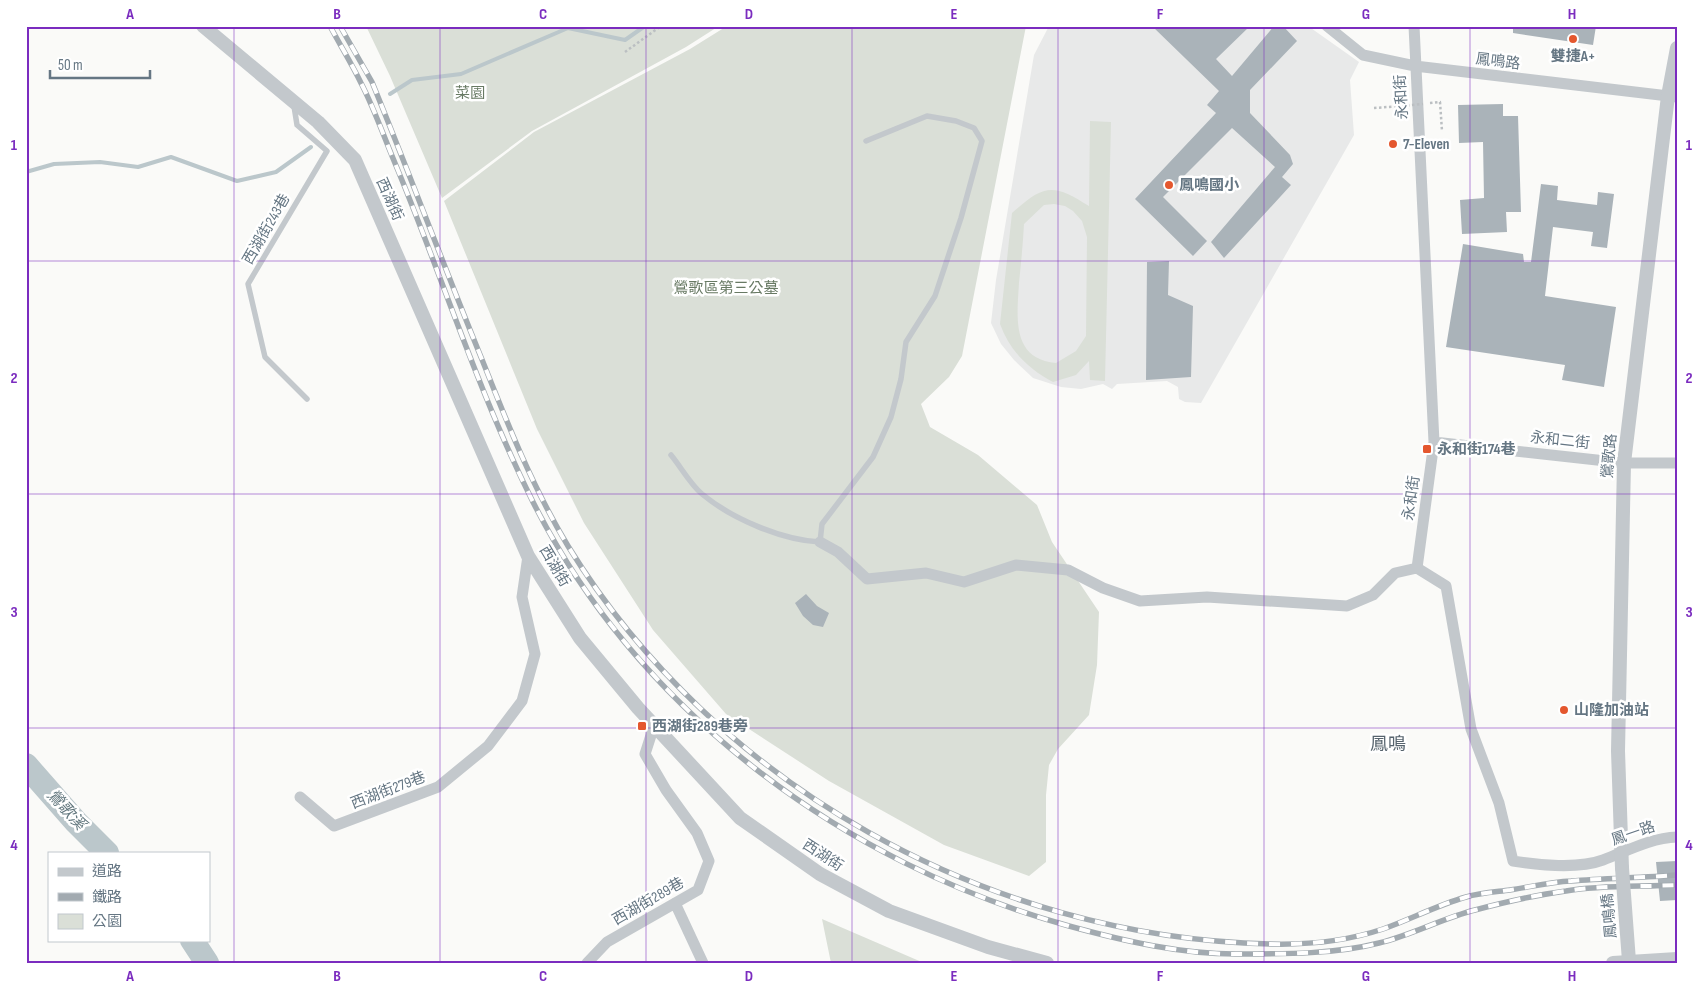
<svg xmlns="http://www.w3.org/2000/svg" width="1703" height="989" viewBox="0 0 1703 989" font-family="'Sofia Sans Condensed','Noto Sans TC',sans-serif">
<rect width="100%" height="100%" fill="#fafaf8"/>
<!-- built -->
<path fill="#e8e9e9" d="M1049 26H1308L1359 62 1350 80 1354 135 1201 403 1185 402 1179 399 1178 387 1167 381 1117 384 1112 389 1103 384 1081 389 1061 387 1033 378 1014 360 1001 344 991 323 996 280 1034 55Z"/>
<!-- green -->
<path fill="#dadfd7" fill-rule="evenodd" d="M366 26H719L686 47 532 131 442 198 390 76Z
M727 26H1026L962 356 949 377 921 404 930 427 978 455 1037 505 1052 542 1099 612 1097 665 1089 715 1058 749 1049 765 1046 795V862L1029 876 944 845 829 781 726 714 653 630 584 523 537 429 444 201 534 132 690 49Z
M1090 121 1111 122 1105 381 1090 380 1089 361 1076 375 1053 382C1028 369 1010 351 1000 324L1012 213C1044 184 1053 183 1089 206ZM1054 204 1065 206 1073 211 1082 221 1087 237 1086 336 1076 351 1056 363C1011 359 1017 317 1019 283 1021 263 1023 244 1024 224L1044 205Z
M822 919 924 963H831Z"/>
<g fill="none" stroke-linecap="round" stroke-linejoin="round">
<!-- stream -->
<path stroke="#bbc7cb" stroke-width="4" d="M390 94 412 80 461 74 568 28 625 40 645 26
M26 172 54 164 100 162 138 167 171 157 237 181 276 172 311 147"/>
<!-- river -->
<path stroke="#bbc7cb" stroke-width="24" d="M26 765 76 822 107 853
M192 940 207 963"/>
</g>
<!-- building -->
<path fill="#aab3b9" d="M1152 26H1250L1216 59 1232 76 1274 26H1283L1297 41 1250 90V113L1290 155 1293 164 1282 177 1291 185 1224 258 1211 242 1275 167 1232 128 1163 197 1207 241 1193 256 1135 199 1216 113 1207 105 1219 91Z
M1513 26H1596L1593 45 1513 33Z
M1503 104V116H1518L1521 212H1506L1507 232 1462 234 1460 200 1484 198 1483 142 1459 143 1458 105Z
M1541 184 1558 186 1557 200 1597 205 1598 192 1614 194 1607 248 1591 246 1593 232 1553 227 1545 296 1616 307 1604 387 1562 380 1565 365 1446 347 1463 244 1523 254 1524 262H1531Z
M1169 261 1168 295 1193 306 1191 377 1146 380 1147 262Z
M806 594 817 606 829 613 823 627 813 625 803 616 795 603Z
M1677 861V900L1660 901 1656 862Z"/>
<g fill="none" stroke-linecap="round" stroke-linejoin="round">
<!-- path -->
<path stroke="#bbbfc2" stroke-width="2.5" stroke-dasharray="2.5 2.5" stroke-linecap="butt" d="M625 52 661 26
M1430 103 1440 102 1442 131
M1374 108 1402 106
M1677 852V871"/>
<!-- service -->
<path stroke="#c3c8cc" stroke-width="5.5" d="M294 106 297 125 327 151 248 284 265 357 307 399
M671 455C681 467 690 484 702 494 732 519 782 540 820 542L822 524 873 457 891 417 901 379 906 342 935 296 961 218 982 141 974 128 956 121 927 116 866 141"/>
<!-- minor -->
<path stroke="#c3c8cc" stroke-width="11" d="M1327 26 1363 55 1415 66 1677 97
M1414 26 1434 442 1417 568 1446 586 1471 729 1499 803 1513 861C1538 865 1579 869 1603 860 1627 851 1650 838 1677 837
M1434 442 1624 463H1677
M820 542 838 552 867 579 926 573 964 582 1016 565 1068 570 1103 588 1140 601 1207 597 1347 606 1373 595 1395 573 1417 568
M300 797 334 826 438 787 488 746 522 701 535 654 522 597 528 556
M675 903 703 963
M587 963 607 942 698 890 709 861 697 833 666 790 645 754 654 726"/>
<!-- tertiary -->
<path stroke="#c3c8cc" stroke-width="14" d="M203 26 318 122 355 160 528 556 580 638 638 708 740 818 820 874 889 911 988 947 1047 963
M1622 868 1618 751 1624 463 1668 96 1677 48
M1613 963 1677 959"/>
<defs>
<path id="rail" d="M330 26C340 45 352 64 361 83 375 110 385 140 397 168 443 279 479 394 533 502 639 712 844 864 1069 926 1124 941 1184 955 1241 954 1287 954 1336 954 1379 943 1412 935 1443 918 1475 910 1505 902 1536 895 1566 891 1602 885 1640 887 1677 885
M340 26 372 82C410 175 445 269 483 362 508 425 533 488 568 546 715 785 989 938 1270 944 1308 945 1347 941 1383 929 1411 919 1438 905 1466 897 1480 893 1495 892 1510 890 1530 887 1550 882 1571 881 1606 878 1641 878 1677 875"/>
</defs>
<!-- rail casing -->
<use href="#rail" stroke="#a2aab0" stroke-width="5.5"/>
<!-- rail -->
<use href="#rail" stroke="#fff" stroke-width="4" stroke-dasharray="11" stroke-linecap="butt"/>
<!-- path-bridge -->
<path stroke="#bbbfc2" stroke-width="2.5" stroke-dasharray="2.5 2.5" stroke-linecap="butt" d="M1402 106 1423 104"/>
<!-- tertiary-bridge -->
<path stroke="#c3c8cc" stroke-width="14" d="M1622 868 1629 961"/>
</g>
<!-- grid -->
<path fill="none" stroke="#7b2cbf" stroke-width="1" stroke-opacity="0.55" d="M234 26V963M440 26V963M646 26V963M852 26V963M1058 26V963M1264 26V963M1470 26V963M26 261H1677M26 494H1677M26 728H1677"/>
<!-- markers -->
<g fill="#e4572e" stroke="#fff" stroke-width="2">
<circle cx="1573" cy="39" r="5"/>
<circle cx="1393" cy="144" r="5"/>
<circle cx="1169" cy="185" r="5"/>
<rect x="1422" y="444" width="10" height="10" rx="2.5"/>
<circle cx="1564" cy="710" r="5"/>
<rect x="637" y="721" width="10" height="10" rx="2.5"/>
</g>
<g text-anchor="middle" stroke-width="5" stroke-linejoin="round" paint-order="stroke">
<!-- poi labels -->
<g font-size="15" font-weight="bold" fill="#657683" stroke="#fff" text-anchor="start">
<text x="1573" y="61" text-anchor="middle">雙捷A+</text>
<text x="1403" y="149">7-Eleven</text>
<text x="1179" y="190">鳳鳴國小</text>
<text x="1437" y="454">永和街174巷</text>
<text x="1574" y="715">山隆加油站</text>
<text x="652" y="731">西湖街289巷旁</text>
</g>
<!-- street labels -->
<g font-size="15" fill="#657683" stroke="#fff">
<text transform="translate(1498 61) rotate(7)" y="5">鳳鳴路</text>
<text transform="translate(1401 97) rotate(-93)" y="5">永和街</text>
<text transform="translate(390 199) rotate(66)" y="5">西湖街</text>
<text transform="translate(266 229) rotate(-60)" y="5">西湖街243巷</text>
<text transform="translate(1560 440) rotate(6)" y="5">永和二街</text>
<text transform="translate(1609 456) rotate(-85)" y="5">鶯歌路</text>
<text transform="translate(1411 498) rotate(-82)" y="5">永和街</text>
<text transform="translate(555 566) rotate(59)" y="5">西湖街</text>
<text transform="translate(388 790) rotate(-21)" y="5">西湖街279巷</text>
<text transform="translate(1633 833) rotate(-19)" y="5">鳳一路</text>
<text transform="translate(823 855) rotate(33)" y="5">西湖街</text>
<text transform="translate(648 901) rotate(-30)" y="5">西湖街289巷</text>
<text transform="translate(1609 916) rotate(-95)" y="5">鳳鳴橋</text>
</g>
<!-- park labels -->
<g font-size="15" fill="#687a64" stroke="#fff">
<text x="470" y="98">菜園</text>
<text x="726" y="293">鶯歌區第三公墓</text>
</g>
<!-- water labels -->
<g font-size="16" font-style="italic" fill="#60757c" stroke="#fff">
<text transform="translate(67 809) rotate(47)" y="6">鶯歌溪</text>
</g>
<!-- quarter labels -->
<g font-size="18" fill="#57646e" stroke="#fff">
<text x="1388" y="750">鳳鳴</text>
</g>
</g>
<!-- border -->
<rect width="1703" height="989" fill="none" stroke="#ffffff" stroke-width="55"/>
<!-- legend -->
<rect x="48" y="852" width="162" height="90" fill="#ffffff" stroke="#c1c8cd"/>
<rect x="58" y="868" width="25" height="8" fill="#c3c8cc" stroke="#c1c8cd"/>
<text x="92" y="876" font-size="15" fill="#657683">道路</text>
<rect x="58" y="893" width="25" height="8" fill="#a2aab0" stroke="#c1c8cd"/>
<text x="92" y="902" font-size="15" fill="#657683">鐵路</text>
<rect x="58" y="914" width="25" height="15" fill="#dadfd7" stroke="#c1c8cd"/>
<text x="92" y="926" font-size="15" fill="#657683">公園</text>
<!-- scale -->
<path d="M50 70v8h100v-8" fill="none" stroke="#657683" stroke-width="2.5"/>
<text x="58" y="70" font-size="15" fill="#657683" stroke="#ffffff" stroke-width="4" paint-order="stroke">50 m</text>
<rect x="28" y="28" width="1648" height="934" fill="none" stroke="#7b2cbf" stroke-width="2"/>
<g font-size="16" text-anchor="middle" font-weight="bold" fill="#7b2cbf">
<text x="130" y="19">A</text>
<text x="337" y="19">B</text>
<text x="543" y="19">C</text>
<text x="749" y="19">D</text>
<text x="954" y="19">E</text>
<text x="1160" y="19">F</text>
<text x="1366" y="19">G</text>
<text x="1572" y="19">H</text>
<text x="14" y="150">1</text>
<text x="1689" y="150">1</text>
<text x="14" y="383">2</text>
<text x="1689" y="383">2</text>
<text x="14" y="617">3</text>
<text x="1689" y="617">3</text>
<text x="14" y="850">4</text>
<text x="1689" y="850">4</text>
<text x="130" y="981">A</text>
<text x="337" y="981">B</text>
<text x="543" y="981">C</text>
<text x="749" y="981">D</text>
<text x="954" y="981">E</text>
<text x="1160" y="981">F</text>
<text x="1366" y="981">G</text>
<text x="1572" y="981">H</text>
</g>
</svg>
